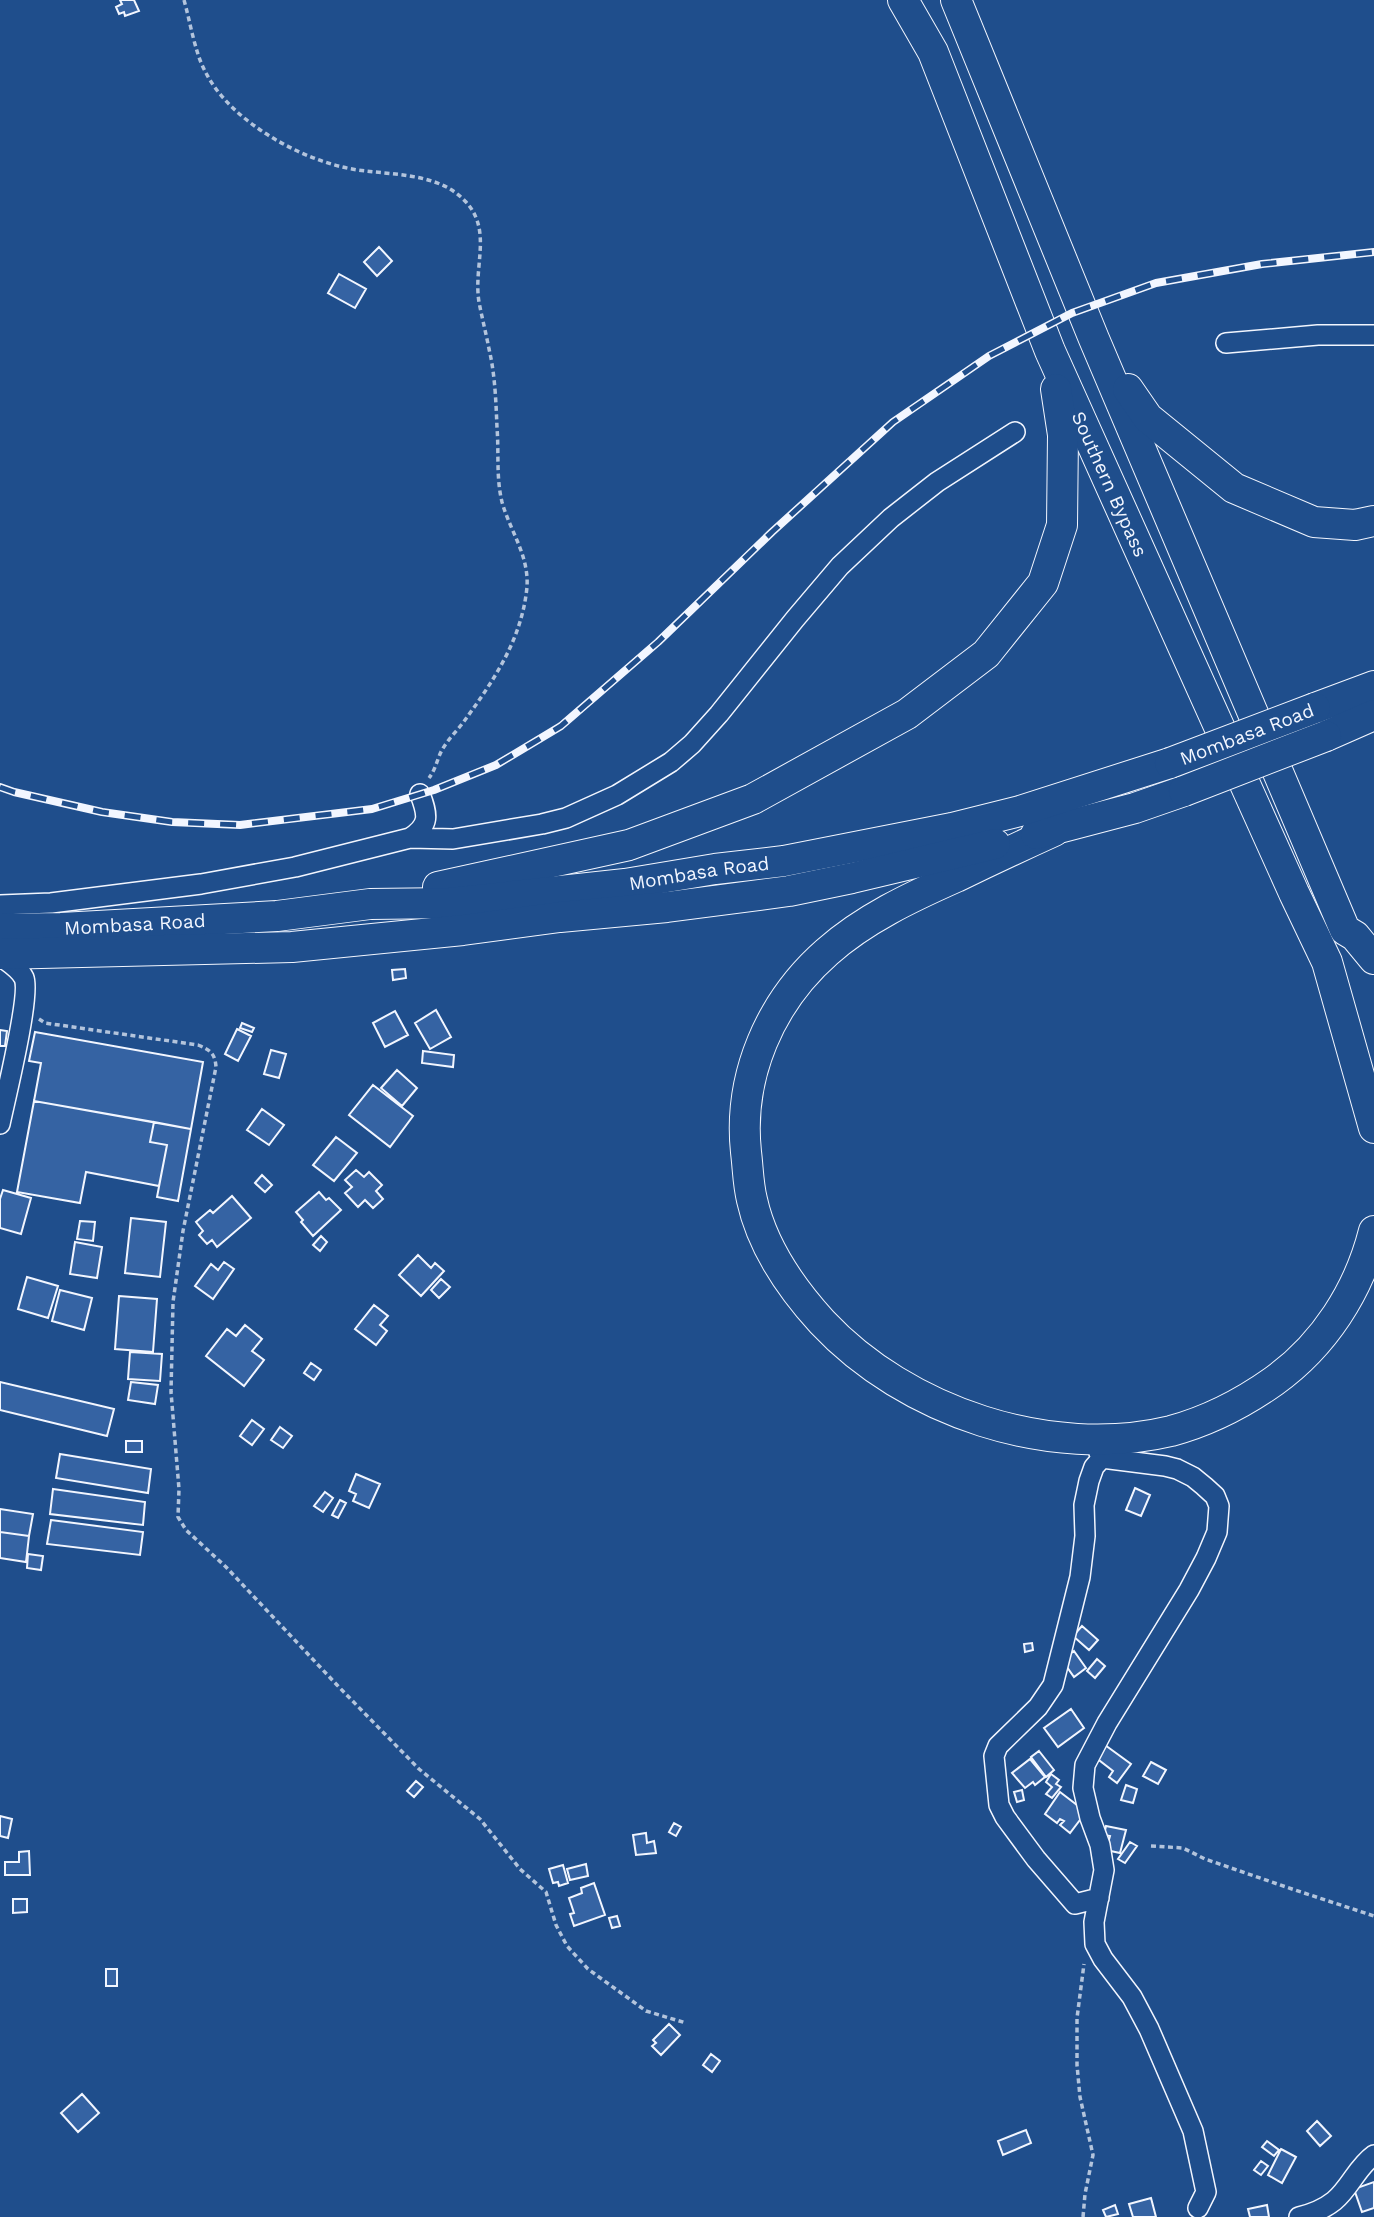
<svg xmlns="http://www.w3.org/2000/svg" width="1374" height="2217" viewBox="0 0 1374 2217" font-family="'Work Sans',sans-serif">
<rect width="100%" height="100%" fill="#1f4e8c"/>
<!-- building -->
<path fill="#3563a3" stroke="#f2f6ff" stroke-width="2" d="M120 0H134L139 11 125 16 124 12 119 14 116 7 122 4Z
M379 247 392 261 377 276 364 262Z
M339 274 366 289 355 308 328 293Z
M405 969 406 978 393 980 392 970Z
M436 1010 451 1037 430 1049 415 1023Z
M395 1011 408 1035 385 1047 373 1023Z
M242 1023 254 1028 252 1032 240 1028Z
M237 1029 251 1036 238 1061 225 1054Z
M0 1030 7 1031 5 1046H0Z
M35 1032 203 1062 191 1129 34 1101 41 1063 29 1061Z
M271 1050 286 1054 279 1078 264 1074Z
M423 1051 454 1055 453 1067 422 1063Z
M397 1070 417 1088 402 1106 381 1088Z
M373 1085 413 1116 390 1147 349 1115Z
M34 1101 154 1122 150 1142 167 1145 159 1186 86 1172 80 1203 17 1192Z
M262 1109 284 1125 269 1145 247 1130Z
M154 1122 191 1129 178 1201 157 1197 167 1145 150 1142Z
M336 1137 357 1153 334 1181 313 1165Z
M356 1170 364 1177 369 1172 382 1185 376 1191 383 1199 373 1208 365 1200 358 1207 345 1193 352 1187 345 1180Z
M262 1175 272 1185 265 1192 255 1183Z
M3 1190 31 1198 21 1234 0 1228V1199Z
M319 1192 326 1200 329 1198 341 1210 313 1236 301 1222 303 1220 296 1212Z
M232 1196 251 1218 217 1247 212 1240 207 1244 199 1235 203 1231 196 1222 210 1210 213 1213Z
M131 1218 166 1222 160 1277 125 1273Z
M80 1221 95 1222 93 1241 77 1239Z
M321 1236 327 1242 320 1251 313 1245Z
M75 1242 102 1247 97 1278 70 1274Z
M418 1255 431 1268 435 1263 444 1271 421 1296 399 1275Z
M224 1262 234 1269 213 1299 195 1286 211 1264 218 1270Z
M27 1277 58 1286 48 1318 18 1309Z
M441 1279 450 1287 439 1298 431 1290Z
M60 1290 92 1298 84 1330 52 1321Z
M119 1296 157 1299 153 1352 115 1349Z
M374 1305 388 1316 380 1325 387 1331 376 1345 355 1329Z
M245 1325 262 1339 252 1351 264 1360 244 1386 206 1356 227 1329 236 1336Z
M130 1352 162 1354 160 1381 128 1379Z
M311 1363 321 1370 314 1380 304 1373Z
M0 1382 114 1409 107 1436 0 1410Z
M131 1382 158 1385 155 1404 128 1400Z
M252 1420 264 1429 252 1445 240 1436Z
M280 1427 292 1436 283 1448 271 1440Z
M126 1441H142V1452H126Z
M60 1454 151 1469 148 1493 56 1478Z
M356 1474 380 1484 369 1508 353 1501 356 1494 349 1491Z
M1135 1488 1150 1495 1141 1516 1126 1510Z
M53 1489 145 1502 143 1525 50 1514Z
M325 1492 333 1498 323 1512 314 1506Z
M340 1500 346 1503 338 1518 332 1515Z
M0 1509 33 1514 29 1536 0 1532Z
M51 1520 143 1532 140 1555 47 1544Z
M0 1532 29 1536 26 1562 0 1558Z
M28 1554 43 1556 41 1570 27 1568Z
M1082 1626 1098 1640 1089 1650 1073 1636Z
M1032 1643 1033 1650 1025 1652 1024 1644Z
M1074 1651 1086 1668 1074 1677 1062 1660Z
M1097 1659 1105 1666 1095 1678 1087 1671Z
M1071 1709 1084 1728 1058 1747 1044 1728Z
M1105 1745 1131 1764 1117 1783 1109 1777 1113 1771 1095 1757Z
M1039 1751 1054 1770 1046 1777 1031 1757Z
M1030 1759 1045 1777 1035 1785 1033 1782 1025 1788 1012 1773Z
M1151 1762 1166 1770 1158 1784 1143 1776Z
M1051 1774 1059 1780 1056 1784 1061 1787 1052 1798 1046 1794 1052 1787 1046 1782Z
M416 1781 423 1787 414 1797 407 1791Z
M1126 1785 1137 1789 1133 1803 1121 1800Z
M1022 1790 1024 1800 1017 1802 1014 1792Z
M1060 1792 1086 1812 1070 1833 1060 1825 1064 1821 1060 1819 1057 1823 1045 1814Z
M0 1816 12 1819 8 1838 0 1836Z
M674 1823 681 1827 676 1836 669 1832Z
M1106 1826 1126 1830 1120 1853 1106 1850 1110 1836 1104 1835Z
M646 1833 647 1843 654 1841 656 1853 636 1855 633 1835Z
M1130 1842 1137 1846 1125 1863 1118 1859Z
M29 1851 30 1875H5V1862H19V1852Z
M586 1864 588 1876 570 1880 567 1869Z
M563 1865 568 1883 559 1886 558 1882 553 1883 549 1869Z
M594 1883 605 1915 574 1926 570 1914 574 1913 569 1898 582 1893 581 1888Z
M13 1899H27V1912L13 1913Z
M617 1916 620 1926 612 1928 609 1918Z
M106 1969H117V1986H106Z
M669 2024 680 2035 661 2055 652 2046 656 2043 653 2040Z
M711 2054 720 2061 712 2072 703 2065Z
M82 2094 99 2113 78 2132 61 2113Z
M1317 2121 1331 2136 1320 2146 1307 2131Z
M1026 2130 1031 2143 1003 2155 998 2141Z
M1267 2141 1279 2150 1274 2156 1262 2147Z
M1281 2149 1296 2157 1282 2183 1268 2175Z
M1261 2161 1268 2166 1261 2175 1254 2170Z
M1374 2182V2208L1362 2212 1354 2189Z
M1151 2198 1156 2217H1133L1129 2204Z
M1115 2205 1118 2214 1106 2217 1103 2210Z
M1267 2205 1269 2217H1250L1248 2209Z"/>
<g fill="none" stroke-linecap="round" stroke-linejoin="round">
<defs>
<path id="minor" d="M1226 343 1318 335H1374
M410 838 453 839 542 824 566 818 617 795 671 762 692 744 719 714 795 619 840 566 891 518 937 482 1015 432
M0 905 51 903 201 884 295 867 410 838C430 825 428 815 420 794
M0 956C8 962 19 968 24 978 31 995 5 1100 0 1124
M1103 1439 1099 1453 1102 1458 1165 1466 1177 1469 1193 1477 1204 1486 1215 1496 1219 1506 1217 1532 1206 1558 1189 1590 1107 1723 1085 1765 1083 1788 1090 1818 1100 1845 1104 1870 1094 1922 1095 1944 1103 1959 1132 1997 1149 2029 1193 2131 1206 2192 1198 2208
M1099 1898 1075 1904 1036 1859 1005 1817 999 1805 994 1756 998 1746 1038 1707 1053 1685 1080 1577 1085 1536 1084 1505 1089 1481 1094 1467 1102 1458
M1299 2217C1311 2214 1324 2209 1334 2201 1350 2188 1357 2167 1374 2155"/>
<g id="highway">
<path id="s1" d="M903 0 933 52 1050 351 1294 893 1327 962 1374 1128"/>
<path d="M956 0 1094 339 1345 930 1355 936 1374 959"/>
<path d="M1128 389 1148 418 1234 488 1314 522 1355 525 1374 521"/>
<path d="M1315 708 1374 686"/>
<path d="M1326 736 1374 715"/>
<path d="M1054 831C1021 846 989 861 956 877 911 897 864 919 827 952 770 1002 738 1076 746 1152 748 1168 748 1184 752 1200 762 1246 791 1288 822 1322 906 1412 1050 1460 1171 1431 1208 1421 1243 1403 1274 1381 1324 1345 1359 1291 1374 1231"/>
<path d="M1036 834 1135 808 1184 791"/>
<path d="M438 887 629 845 753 799 907 714 986 654 1043 583 1062 525 1063 435 1056 389"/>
<path id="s2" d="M0 929 61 928 277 916 370 904 450 903 625 884 715 869 784 861 952 828 1020 811 1170 763"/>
<path d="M0 954 292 947 463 930 560 917 667 907 789 891 852 878 995 844"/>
</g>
</defs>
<!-- minor casing -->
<use href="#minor" stroke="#f2f6ff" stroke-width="22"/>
<!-- highway casing -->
<use href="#highway" stroke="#f2f6ff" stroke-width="32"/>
<!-- path -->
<path stroke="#b3c4dc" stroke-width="3.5" stroke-dasharray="5 3.5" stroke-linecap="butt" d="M184 0C190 21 195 53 205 71 230 123 310 166 366 171 400 175 441 175 465 201 493 230 473 266 479 302 482 318 486 333 489 349 495 374 496 402 497 428 499 452 496 478 502 502 510 531 529 555 527 587 522 639 494 680 465 720 458 730 448 739 442 750 437 759 436 769 429 778
M39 1019 45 1023 198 1045C210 1050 215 1053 216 1067L183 1231 173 1302 171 1392 179 1489 178 1517 186 1530 226 1567 337 1685 419 1769 480 1819 520 1869 546 1892 556 1925 567 1946 588 1969 646 2011 686 2023
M1151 1846 1183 1848 1205 1859 1292 1889 1374 1916
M1083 2217 1085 2194 1093 2155 1080 2097 1077 2065V2018L1084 1964"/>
<!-- minor -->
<use href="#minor" stroke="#1f4e8c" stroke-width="19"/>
<!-- highway -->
<use href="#highway" stroke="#1f4e8c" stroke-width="30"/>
<defs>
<path id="rail" d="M0 787 14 792 102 812 172 822 240 825 372 809 434 790 496 765 561 726 658 642 772 532 893 422 989 356 1072 313 1156 283 1262 264 1374 252"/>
</defs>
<!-- rail casing -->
<use href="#rail" stroke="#f2f6ff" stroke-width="8"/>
<!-- rail -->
<use href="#rail" stroke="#1f4e8c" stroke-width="5" stroke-dasharray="16" stroke-linecap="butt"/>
<defs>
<g id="highway-bridge">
<path id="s3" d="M1170 763 1315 708"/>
<path d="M1184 791 1326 736"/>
</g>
</defs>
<!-- highway-bridge casing -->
<use href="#highway-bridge" stroke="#f2f6ff" stroke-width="32" stroke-linecap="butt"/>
<!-- highway-bridge -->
<use href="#highway-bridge" stroke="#1f4e8c" stroke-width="30"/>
</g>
<g text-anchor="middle" stroke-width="5" stroke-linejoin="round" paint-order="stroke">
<!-- street labels -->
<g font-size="19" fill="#f2f6ff" stroke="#1f4e8c">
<text dy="7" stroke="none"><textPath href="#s1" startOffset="527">Southern Bypass</textPath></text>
<text dy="7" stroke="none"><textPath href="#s3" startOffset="82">Mombasa Road</textPath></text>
<text dy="7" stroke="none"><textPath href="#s2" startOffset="702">Mombasa Road</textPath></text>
<text dy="7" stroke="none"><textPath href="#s2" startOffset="135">Mombasa Road</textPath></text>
</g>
</g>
</svg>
